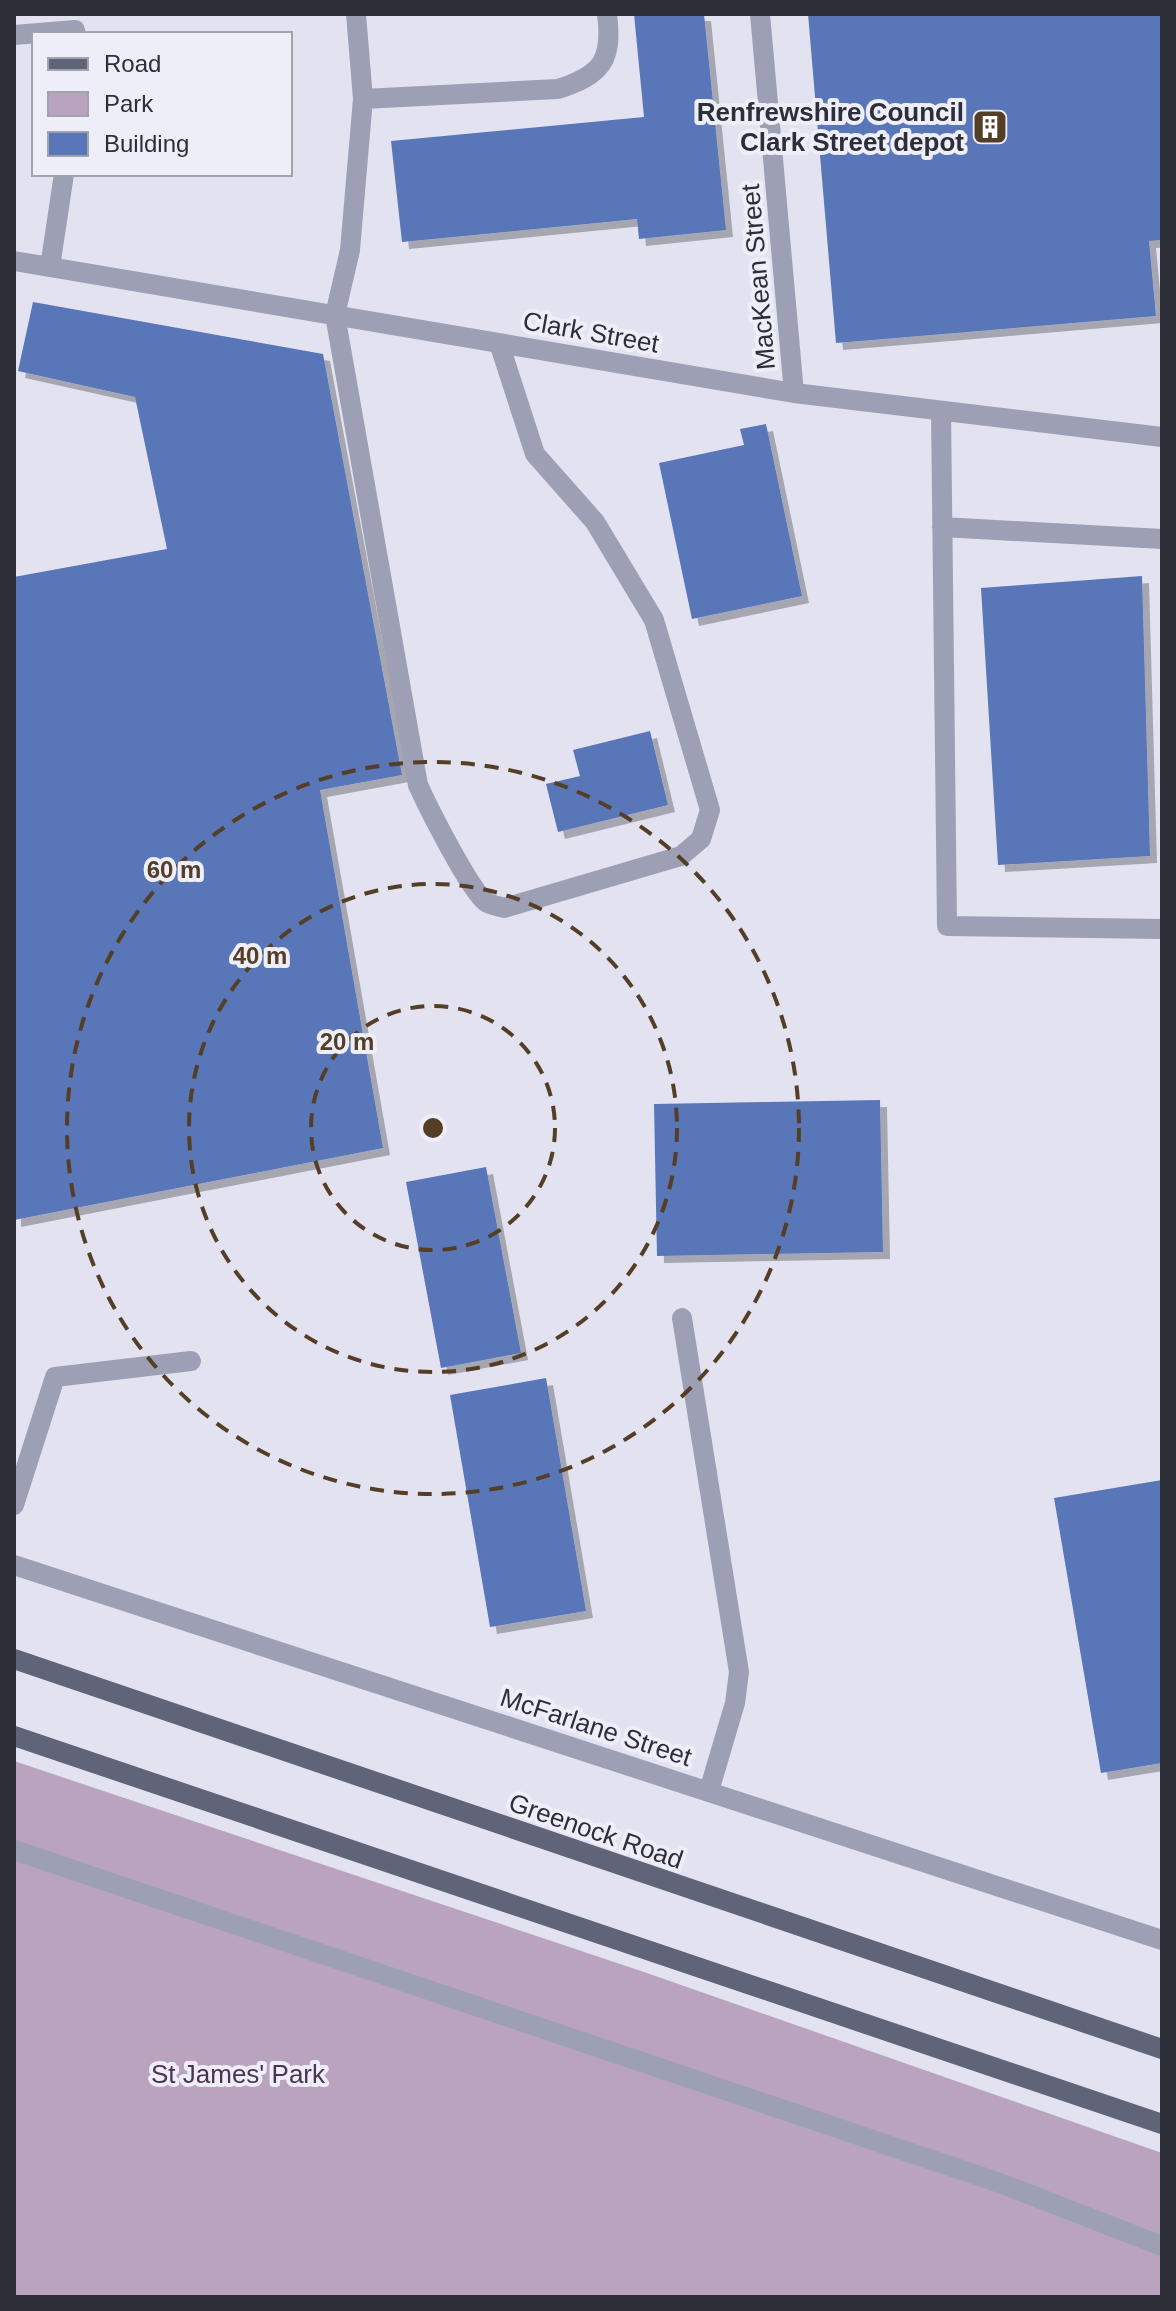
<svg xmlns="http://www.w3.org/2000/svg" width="1176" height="2311" viewBox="0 0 1176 2311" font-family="Helvetica,sans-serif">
<defs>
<filter id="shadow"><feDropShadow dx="7" dy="7" stdDeviation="0" flood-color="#0004"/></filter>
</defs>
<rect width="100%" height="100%" fill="#e2e2f1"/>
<!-- green -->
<path fill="#b9a3bf" d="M14 1761 644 1972 1162 2153V2297H14Z"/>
<!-- building -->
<path fill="#5976b8" filter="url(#shadow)" d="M634 14H704L726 230 639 239 637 219 402 242 391 141 644 117Z
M808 14H1162V240L1149 241 1156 316 836 343Z
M33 302 323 354 402 775 320 790 383 1148 14 1220V577L167 549 135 397 18 371Z
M766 424 802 596 692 619 659 463 744 445 740 429Z
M1142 576 1150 856 998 865 981 588Z
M650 731 668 805 558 832 546 784 580 776 573 750Z
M880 1100 883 1252 657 1256 654 1104Z
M486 1167 521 1353 441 1368 406 1182Z
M546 1378 586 1611 490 1627 450 1395Z
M1162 1480V1763L1101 1773 1054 1498Z"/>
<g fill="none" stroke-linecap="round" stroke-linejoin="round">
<!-- minor -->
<path stroke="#9d9fb4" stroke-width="20" d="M356 14 363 99 350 250 335 315 418 785C428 807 469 889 486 902 490 905 499 906 504 908L681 856 701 839 710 810 654 620 595 522 535 454 499 343
M760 14 794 393
M14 35 75 30V34
M363 99 558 89C602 75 613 60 607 14
M14 261 794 393 1162 437
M50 267 64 174
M941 411 947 926 1162 929
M942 527 1162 539
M682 1318 739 1672 735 1703 709 1791
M14 1505 55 1377 191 1361
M14 1565 1162 1940
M14 1850 1000 2183 1162 2246"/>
<!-- major -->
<path stroke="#5f6478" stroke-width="20" d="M14 1659 1162 2049
M14 1736 1162 2124"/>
</g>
<!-- distance rings -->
<g fill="none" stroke="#553e26" stroke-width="4" stroke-dasharray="14 10">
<circle cx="433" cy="1128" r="122"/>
<circle cx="433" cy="1128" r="244"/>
<circle cx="433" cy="1128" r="366"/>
</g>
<!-- icons -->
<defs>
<symbol id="building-square" viewBox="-11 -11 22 22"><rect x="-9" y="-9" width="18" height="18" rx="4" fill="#553e26" stroke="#eeeef9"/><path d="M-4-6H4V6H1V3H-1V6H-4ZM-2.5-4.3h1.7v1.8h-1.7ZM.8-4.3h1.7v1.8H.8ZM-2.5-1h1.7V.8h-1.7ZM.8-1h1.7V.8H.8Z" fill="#fff"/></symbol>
</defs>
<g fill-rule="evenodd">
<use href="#building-square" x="970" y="107" width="40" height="40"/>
</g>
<g text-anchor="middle" stroke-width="8" stroke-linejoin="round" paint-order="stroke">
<!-- poi labels -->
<g font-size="26" font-weight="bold" fill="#2c2f38" stroke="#eeeef9" text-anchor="end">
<text x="964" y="121">Renfrewshire Council<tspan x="964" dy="30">Clark Street depot</tspan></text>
</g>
<!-- street labels -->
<g font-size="26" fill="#2c2f38" stroke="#eeeef9">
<text transform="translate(758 277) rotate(-95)" y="9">MacKean Street</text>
<text transform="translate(591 332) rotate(10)" y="9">Clark Street</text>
<text transform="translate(596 1727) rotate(18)" y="9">McFarlane Street</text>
<text transform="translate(596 1831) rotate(19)" y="9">Greenock Road</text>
</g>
<!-- park labels -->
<g font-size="26" fill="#4d3353" stroke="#eeeef9">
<text x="238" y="2083">St James' Park</text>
</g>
</g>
<circle cx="433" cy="1128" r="12" fill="#553e26" stroke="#eeeef9" stroke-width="4"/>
<g font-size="24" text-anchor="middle" font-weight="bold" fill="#553e26" stroke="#eeeef9" stroke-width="8" stroke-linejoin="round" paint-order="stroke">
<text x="174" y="878">60 m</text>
<text x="260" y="964">40 m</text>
<text x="347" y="1050">20 m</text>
</g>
<!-- border -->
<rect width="1176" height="2311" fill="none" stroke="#2c2f38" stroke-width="32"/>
<!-- legend -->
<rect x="32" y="32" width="260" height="144" fill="#eeeef9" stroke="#a0a2ac" stroke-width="2"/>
<rect x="48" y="58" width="40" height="12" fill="#5f6478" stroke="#a0a2ac" stroke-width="2"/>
<text x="104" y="72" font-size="24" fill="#2c2f38">Road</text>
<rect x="48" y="92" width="40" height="24" fill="#b9a3bf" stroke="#a0a2ac" stroke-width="2"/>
<text x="104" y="112" font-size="24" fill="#2c2f38">Park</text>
<rect x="48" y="132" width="40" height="24" fill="#5976b8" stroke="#a0a2ac" stroke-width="2"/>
<text x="104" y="152" font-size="24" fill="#2c2f38">Building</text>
</svg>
